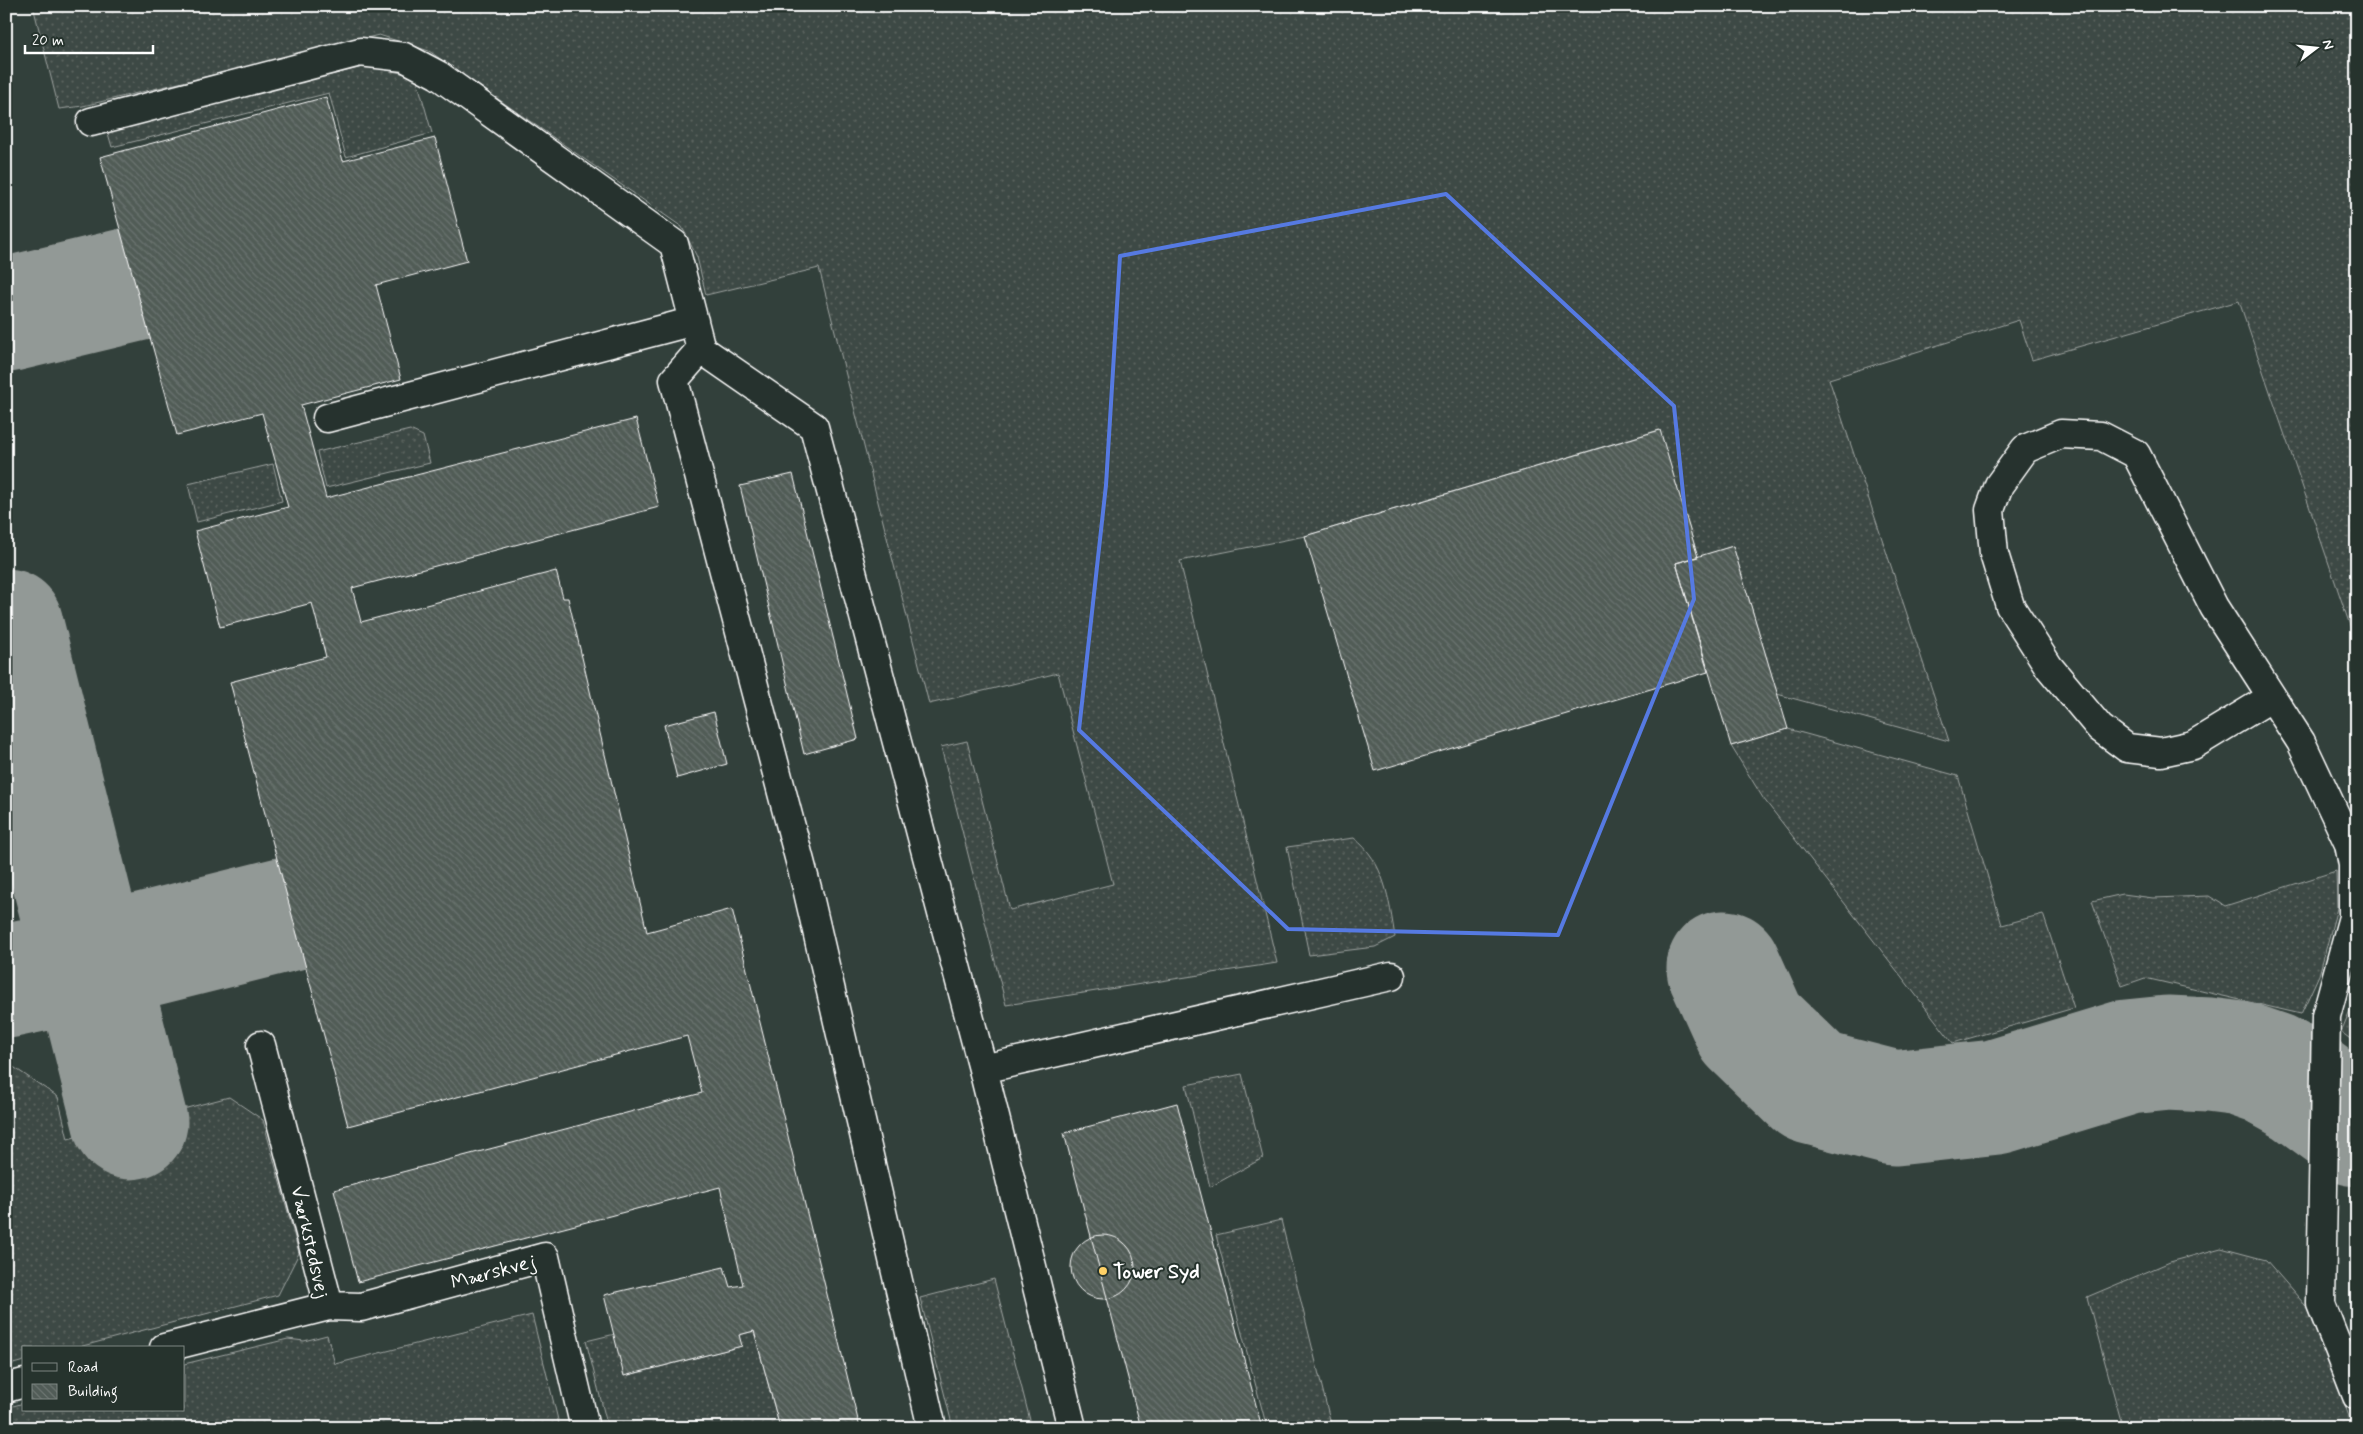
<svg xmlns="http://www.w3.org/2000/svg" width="2363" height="1434" viewBox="0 0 2363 1434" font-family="Mynerve,sans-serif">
<defs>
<pattern id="grass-dots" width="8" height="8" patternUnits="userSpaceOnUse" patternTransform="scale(1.25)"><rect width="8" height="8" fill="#3e4944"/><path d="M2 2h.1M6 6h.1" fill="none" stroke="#5b6460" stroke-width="1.8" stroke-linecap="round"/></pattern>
<pattern id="building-back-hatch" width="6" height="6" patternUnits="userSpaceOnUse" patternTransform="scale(1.25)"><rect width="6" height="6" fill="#515c57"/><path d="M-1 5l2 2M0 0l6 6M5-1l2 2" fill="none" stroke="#6b7470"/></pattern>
</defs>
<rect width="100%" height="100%" fill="#26332d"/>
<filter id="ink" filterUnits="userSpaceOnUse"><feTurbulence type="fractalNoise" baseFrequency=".02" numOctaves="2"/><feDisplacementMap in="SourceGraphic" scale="10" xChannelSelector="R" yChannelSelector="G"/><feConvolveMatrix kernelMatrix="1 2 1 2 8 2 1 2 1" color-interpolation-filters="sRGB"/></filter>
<g filter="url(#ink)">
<!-- built -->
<path fill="#333f3a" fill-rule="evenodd" d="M6 6H2357V1428H6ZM24 1348H184V1410H24Z"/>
<!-- grass -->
<path fill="url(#grass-dots)" stroke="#9ea4a2" d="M33 6H2357V646L2239 301 2032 360 2019 320 1829 379 1949 741 1777 694 1733 546 1698 557 1659 430 1305 536 1180 561 1277 963 1006 1005 941 747 967 741 1010 910 1113 884 1058 673 929 704 819 268 706 295 697 257 682 227 429 51 379 35 83 106 59 109Z
M367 66 416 76 432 133 346 157 329 93 112 147 107 130Z
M410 430 423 436 430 463 326 488 317 452Z
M273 464 282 501 197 522 188 484Z
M1788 729 1958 776 2002 925 2043 914 2074 1008 1953 1043 1763 798 1731 746Z
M1354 838C1385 862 1389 900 1395 937L1375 947 1309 955 1287 847Z
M2336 871 2337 908 2319 975 2301 1014 2145 978 2122 986 2092 901 2123 894 2153 898 2209 896 2225 906Z
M2357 988V1044L2341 1032 2351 1008Z
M6 1062 58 1097 68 1139 229 1097 263 1120 299 1253 278 1295 75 1348H24V1361L6 1366Z
M1242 1074 1263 1158 1210 1187 1186 1085Z
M1281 1220 1332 1428H1267L1216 1235Z
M2221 1248 2266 1260 2305 1305 2319 1331 2353 1428H2123L2087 1297 2170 1262Z
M994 1279 1032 1428H953L920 1298Z
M532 1315 560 1428H6V1408L24 1403V1410H184V1364L288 1339 304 1341 327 1335 335 1364Z
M754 1331 780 1428H608L586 1341 615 1334 625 1376 741 1346 739 1335Z"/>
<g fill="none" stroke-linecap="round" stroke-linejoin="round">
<!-- taxiway -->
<path stroke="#929996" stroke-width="115" d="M6 315 135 284
M6 626 130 1122
M1724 968 1751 1028 1812 1087 1894 1108 1996 1097 2128 1057 2168 1053 2209 1055 2241 1059 2270 1069 2306 1089 2347 1119 2357 1129
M6 981 91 963 291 913"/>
</g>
<!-- building -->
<path fill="url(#building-back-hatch)" stroke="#fff" d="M326 97 343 161 435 138 467 261 376 285 401 379 301 405 326 498 636 419 659 507 352 588 361 622 556 571 563 598H568L647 932 732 909 860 1428H780L754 1331 739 1335 742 1346 624 1376 604 1295 724 1267 730 1287 743 1285 720 1187 358 1282 334 1190 702 1093 687 1036 348 1126 230 682 326 657 312 603 220 627 195 531 288 507 262 413 177 435 100 157Z
M1660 430 1698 557 1676 563 1708 672 1375 771 1305 536Z
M793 474 858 739 804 754 740 486Z
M1733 546 1788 729 1731 746 1676 563Z
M714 712 727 764 677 778 664 725Z
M1177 1103 1262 1428H1141L1064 1133Z
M1071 1267a32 32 0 1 1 64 0a32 32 0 1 1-64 0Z"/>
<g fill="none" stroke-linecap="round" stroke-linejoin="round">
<defs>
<path id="minor" d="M91 122 360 52 404 57 438 75 674 244 701 349 814 427 983 1069 1072 1428
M701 349 674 380 808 892 932 1428
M327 418 694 321
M2272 697 2193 745 2161 752 2127 748 2100 728 2049 667 2010 606 1994 554 1990 510 1999 485 2025 449 2061 434 2101 436 2136 454 2214 607 2301 742 2349 844 2353 865V917L2326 1016 2321 1304 2357 1396
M983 1069 1391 976
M329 1306 361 1307 545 1257 585 1428
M164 1348 329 1306 261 1045
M6 1388 24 1383"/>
</defs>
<!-- minor casing -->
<use href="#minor" stroke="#fff" stroke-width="31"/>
<!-- minor -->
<use href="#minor" stroke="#26332d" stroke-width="28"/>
</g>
</g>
<!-- marked area -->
<path fill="none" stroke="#567ae2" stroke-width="4" stroke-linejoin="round" d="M1446 194 1674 406 1694 599 1558 935 1288 929 1079 730 1106 485 1120 256Z"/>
<!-- markers -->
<circle fill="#ffd166" stroke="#26332d" stroke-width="2" cx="1103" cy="1271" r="5"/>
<g text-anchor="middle" stroke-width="4" stroke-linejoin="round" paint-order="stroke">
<!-- street labels -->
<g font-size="20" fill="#fff" stroke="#26332d">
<text transform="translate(311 1242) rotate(77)" y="7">Værkstedsvej</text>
<text transform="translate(493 1271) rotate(-15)" y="7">Mærskvej</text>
</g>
<!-- poi labels -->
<g font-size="20" font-weight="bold" fill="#fff" stroke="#26332d" text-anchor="start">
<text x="1113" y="1278">Tower Syd</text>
</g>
</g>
<!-- margin -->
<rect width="2363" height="1434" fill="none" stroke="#26332d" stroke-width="25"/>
<rect x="12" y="12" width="2338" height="1409" fill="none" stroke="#fff" stroke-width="2" filter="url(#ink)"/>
<!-- legend -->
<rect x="22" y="1346" width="162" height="65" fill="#26332d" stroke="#7d8581"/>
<rect x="32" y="1363" width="25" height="8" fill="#26332d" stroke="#7d8581"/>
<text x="68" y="1372" font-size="15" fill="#ffffff">Road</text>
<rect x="32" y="1384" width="25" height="15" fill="url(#building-back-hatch)" stroke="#7d8581"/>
<text x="68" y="1396" font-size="15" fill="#ffffff">Building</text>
<!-- north arrow -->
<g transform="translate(2316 48) rotate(74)" stroke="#26332d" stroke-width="4" paint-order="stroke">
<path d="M0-4L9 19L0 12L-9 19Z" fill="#ffffff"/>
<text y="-8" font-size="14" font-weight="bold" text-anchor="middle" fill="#ffffff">N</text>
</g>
<!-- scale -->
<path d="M25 45v8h128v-8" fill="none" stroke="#ffffff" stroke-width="2.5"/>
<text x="32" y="45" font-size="15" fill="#ffffff" stroke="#26332d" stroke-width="4" paint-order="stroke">20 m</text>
</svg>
